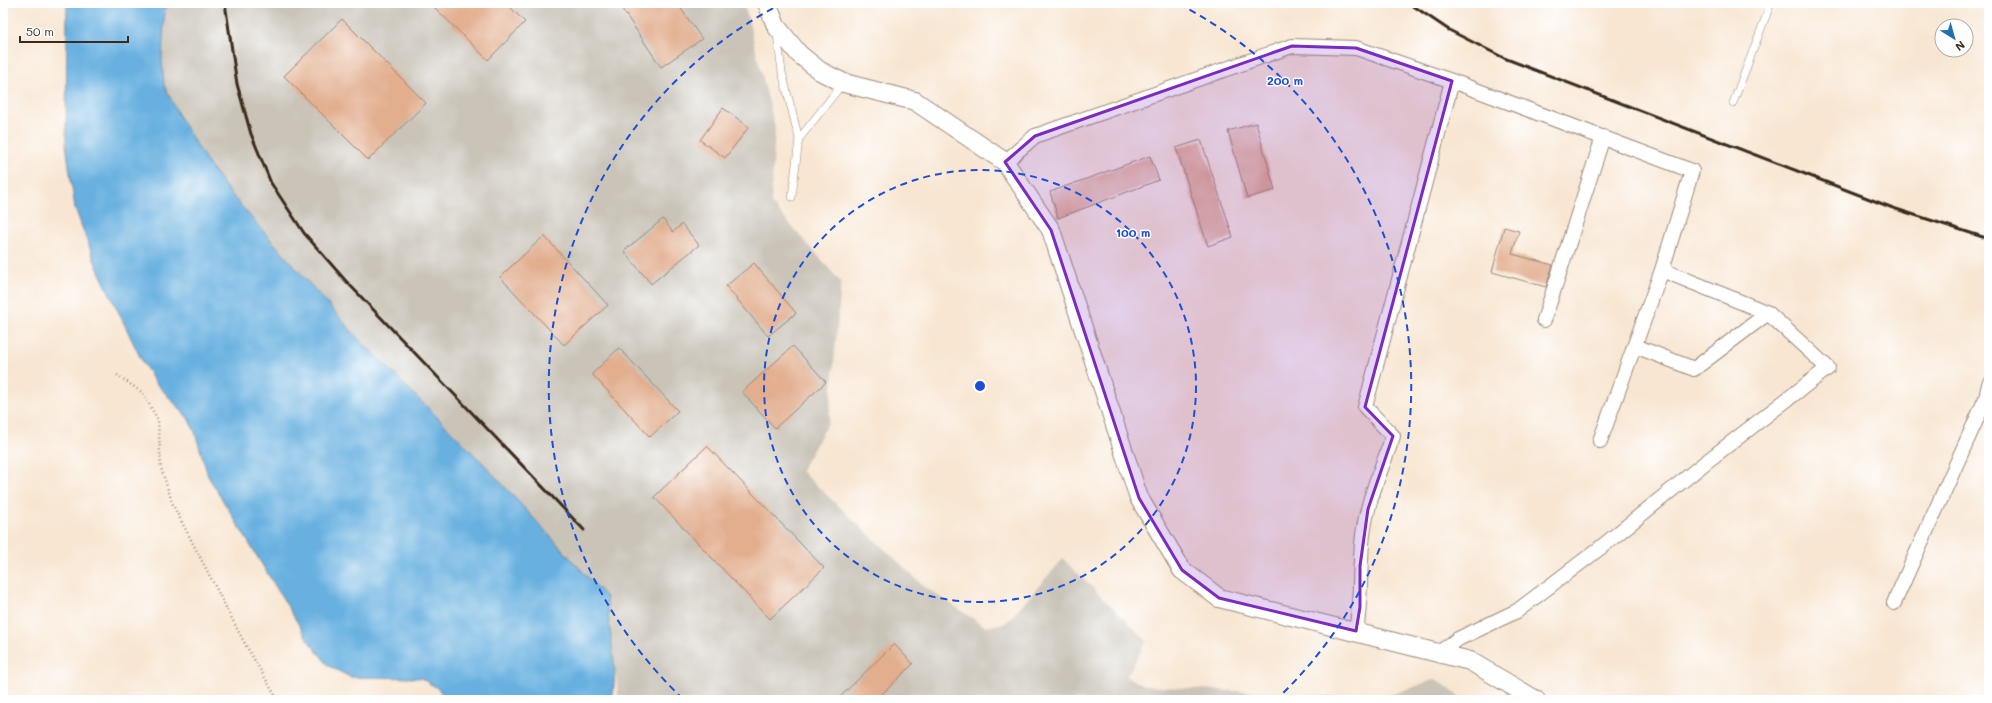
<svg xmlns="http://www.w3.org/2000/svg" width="1992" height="703" viewBox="0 0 1992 703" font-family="Mali,sans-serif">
<rect width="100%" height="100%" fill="#fff"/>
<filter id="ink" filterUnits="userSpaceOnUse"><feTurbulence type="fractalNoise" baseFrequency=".025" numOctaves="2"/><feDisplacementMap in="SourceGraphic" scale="8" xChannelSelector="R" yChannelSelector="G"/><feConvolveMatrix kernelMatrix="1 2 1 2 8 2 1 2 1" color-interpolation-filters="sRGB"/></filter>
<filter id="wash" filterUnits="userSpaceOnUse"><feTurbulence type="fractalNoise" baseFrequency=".012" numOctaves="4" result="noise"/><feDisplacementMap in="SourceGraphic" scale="16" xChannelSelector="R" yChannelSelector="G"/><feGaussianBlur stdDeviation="0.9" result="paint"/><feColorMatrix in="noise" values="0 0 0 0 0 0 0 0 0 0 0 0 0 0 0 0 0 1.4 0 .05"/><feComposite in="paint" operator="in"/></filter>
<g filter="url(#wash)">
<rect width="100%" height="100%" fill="#f8e6d2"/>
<!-- industrial -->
<path fill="#c9c3b8" d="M165 3H744L775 127 771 203 841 282 829 421 801 471 926 588 986 627 1006 623 1063 559 1147 641 1126 677 1147 686 1340 697 1341 700H619L606 597 481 461 356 336 234 198 209 165 181 120 164 85 162 60Z
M1436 679 1464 700H1376Z"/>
<!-- water -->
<path fill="#68b0e0" stroke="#526d7f" d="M67 3H165L162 60 164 85 181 120 209 165 234 198 356 336 481 461 606 597 615 670 613 700H448L437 688 421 678 350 677 329 666 310 643 208 476 195 432 188 418 154 381 140 357 97 267 75 208 66 145Z"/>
<g id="blocks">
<!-- building -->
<path fill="#e2ae8e" d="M430 3H506L525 22 488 60Z
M618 3H677L702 39 661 67Z
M342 19 426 103 368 160 284 76Z
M723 108 749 127 725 158 700 140Z
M1256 123 1275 190 1247 198 1228 131Z
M1201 140 1233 237 1208 246 1176 148Z
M1150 156 1159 180 1058 218 1050 192Z
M663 219 673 232 682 224 699 245 651 284 624 251Z
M1504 227 1519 231 1512 254 1553 265 1546 287 1492 272Z
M544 236 608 305 564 345 500 277Z
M754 263 796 313 768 336 726 286Z
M793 346 826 382 775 428 742 392Z
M619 348 678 411 650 437 592 374Z
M707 446 824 568 770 619 654 497Z
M894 644 913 664 876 700H837Z"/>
</g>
</g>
<g filter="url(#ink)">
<use href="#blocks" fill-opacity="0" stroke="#9a8878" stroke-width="1"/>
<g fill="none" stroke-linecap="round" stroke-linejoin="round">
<defs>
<path id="service" d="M777 34 782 72 799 139 792 197
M1733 103 1771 3
M799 139 843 83"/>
<path id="minor" d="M1005 162 1035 136 1292 46 1356 48 1452 81 1692 171 1662 270 1768 313 1828 368 1706 462 1600 548 1517 611 1458 639 1440 652
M1544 320 1603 137
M1635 346 1694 369 1768 313
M1600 441 1662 270
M1894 603 1986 398 1989 384
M1356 631C1363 591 1357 549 1368 509 1374 484 1385 460 1393 436L1365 407 1452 81"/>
<path id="tertiary" d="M767 3 776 26 799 54 820 71 844 83 915 101 1005 162 1051 230 1139 498 1182 570 1219 598 1470 661 1536 700"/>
</defs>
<!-- service casing -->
<use href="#service" stroke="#9a8878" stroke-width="8"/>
<!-- minor casing -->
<use href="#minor" stroke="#9a8878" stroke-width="16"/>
<!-- tertiary casing -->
<use href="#tertiary" stroke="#9a8878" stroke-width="20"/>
<!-- path -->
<path stroke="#9a8878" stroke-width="2.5" stroke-dasharray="1 3" stroke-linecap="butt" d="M117 375 143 393 158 420 161 468 173 505 245 644 278 700"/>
<!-- service -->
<use href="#service" stroke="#fff" stroke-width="7"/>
<!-- minor -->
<use href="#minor" stroke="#fff" stroke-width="14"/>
<!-- tertiary -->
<use href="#tertiary" stroke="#fff" stroke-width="18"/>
<!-- rail -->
<path stroke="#3b2a1e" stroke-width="3" d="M225 3 237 84 251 134 271 183 304 233 345 280 584 530
M1409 3 1449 30 1504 58 1893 208 1989 239"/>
</g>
</g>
<!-- marked area -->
<path fill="#7b2cbf" fill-opacity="0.2" stroke="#7b2cbf" stroke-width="3" stroke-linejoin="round" d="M1292 46 1356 48 1452 81 1365 407 1393 436 1368 509 1360 566V607L1356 631 1219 598 1182 570 1139 498 1051 230 1005 162 1035 136Z"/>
<!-- distance rings -->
<g fill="none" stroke="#1d4ed8" stroke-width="2" stroke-dasharray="7 5">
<circle cx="980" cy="386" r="216"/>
<path d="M683 699A431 431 0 0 1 781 4M1179 4A431 431 0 0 1 1277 699"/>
</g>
<circle cx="980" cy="386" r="6" fill="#1d4ed8" stroke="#fff" stroke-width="2"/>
<g font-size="12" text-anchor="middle" font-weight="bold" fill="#1d4ed8" stroke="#fff" stroke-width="3" stroke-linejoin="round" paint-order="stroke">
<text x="1285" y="85">200 m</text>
<text x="1133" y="237">100 m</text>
</g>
<!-- margin -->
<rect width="1992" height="703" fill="none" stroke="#fff" stroke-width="16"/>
<!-- north arrow -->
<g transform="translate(1954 38) rotate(143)"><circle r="19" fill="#ffffff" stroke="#b1aaa5"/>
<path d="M0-3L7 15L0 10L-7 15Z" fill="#1f6fb2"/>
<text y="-6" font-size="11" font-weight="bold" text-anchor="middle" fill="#3b2a1e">N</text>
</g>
<!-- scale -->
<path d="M20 36v6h108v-6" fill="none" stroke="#3b2a1e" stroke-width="2"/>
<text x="26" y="36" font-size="12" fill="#3b2a1e" stroke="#ffffff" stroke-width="3" paint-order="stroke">50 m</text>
</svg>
